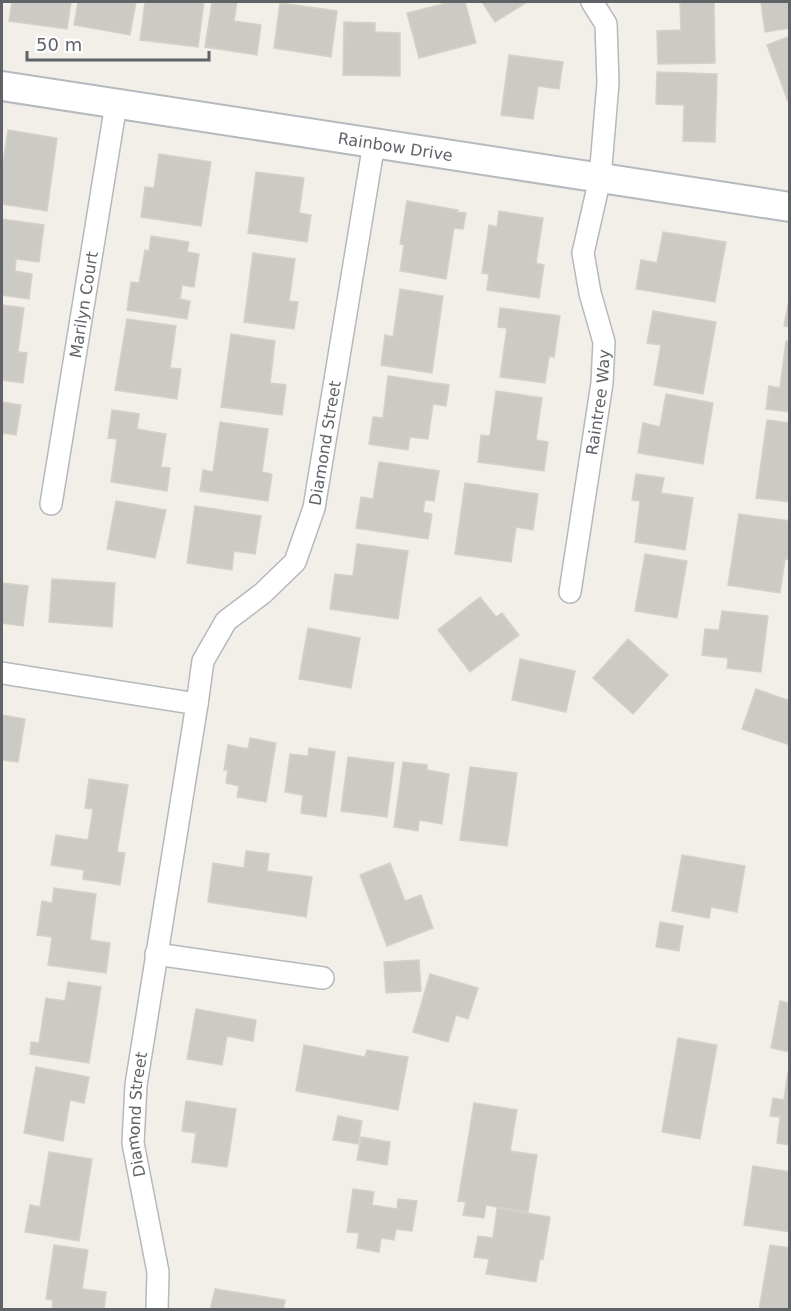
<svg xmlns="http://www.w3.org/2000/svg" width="791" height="1311" viewBox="0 0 791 1311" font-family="'DejaVu Sans',sans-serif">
<rect width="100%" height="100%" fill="#f1efe8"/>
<!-- building -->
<path fill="#cccac5" stroke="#d6d1c6" stroke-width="1.5" d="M12 2H71L67 29 9 21Z
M78 2H136L130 35 74 25Z
M145 2H204L198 47 140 40Z
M212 2H237L234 21 261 25 257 55 205 47Z
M451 2H465L476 43 419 58 407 13Z
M482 2H527L495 22Z
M680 2H714L715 63 658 64 657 31 681 30Z
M761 2H790V28L765 32Z
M280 3 337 11 331 57 274 48Z
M344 22 375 23V32L400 33V76L343 75Z
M790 36V103L789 104 767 45Z
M509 55 563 62 559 89 538 86 533 119 501 115Z
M657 72 717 74 715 142 683 141 684 105 656 104Z
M8 130 57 138 47 211 2 204V169Z
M159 154 211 162 201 226 141 217 145 187 154 188Z
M256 172 304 178 299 213 311 215 307 242 248 233Z
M407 201 458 210 457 212 466 213 463 229 454 228 446 279 400 271 404 245 400 244Z
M499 211 543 218 536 263 544 265 539 298 487 290 489 274 482 273 489 225 497 227Z
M2 219 44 225 39 262 16 259 15 271 32 274 29 299 2 295Z
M663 232 726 242 715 302 636 289 641 260 657 263Z
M151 236 189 242 187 252 199 254 194 287 182 285 180 299 190 301 187 319 127 310 131 282 139 283 145 250 149 251Z
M253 253 295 259 289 301 298 302 294 329 244 322Z
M400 289 443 296 432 373 381 365 385 335 393 337Z
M790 295V327L784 326Z
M2 305 24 308 18 352 27 353 23 383 2 380Z
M500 308 560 316 554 357 549 356 545 383 500 377 507 328 498 327Z
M653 311 716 322 703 394 654 385 661 345 647 343Z
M127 319 176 326 170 368 181 369 177 399 115 390Z
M231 334 275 341 270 383 286 385 282 415 221 407Z
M786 341H790V412L766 409 769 386 780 388Z
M388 376 449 385 446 406 433 404 428 439 410 437 408 450 369 444 373 417 383 418Z
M496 391 542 398 536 440 548 442 544 471 478 462 481 435 490 436Z
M666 394 713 403 703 464 638 453 643 423 660 427Z
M2 402 21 405 16 435 3 433 2 442Z
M112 410 139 414 137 429 166 434 161 467 170 468 167 491 111 482 117 439 108 438Z
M767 420 790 423V502L756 498Z
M220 422 268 429 262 472 272 474 268 501 200 491 203 470 213 472Z
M379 462 439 471 434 501 425 500 423 512 432 514 428 539 356 528 361 497 373 499Z
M636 474 664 478 661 493 693 498 685 550 635 542 640 501 632 500Z
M465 483 538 494 533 530 516 527 511 562 455 554Z
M116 501 166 510 155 558 107 549Z
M195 506 261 516 255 554 234 551 232 570 187 563Z
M739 514 790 521V560L785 559 780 593 728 585Z
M357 544 408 551 398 619 330 609 335 574 353 576Z
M645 554 687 561 677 618 635 611Z
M52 579 115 583 112 627 49 622Z
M2 583 28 586 23 626 2 623Z
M480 597 496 617 502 613 519 635 470 672 438 630Z
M722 611 768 616 761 672 727 668 728 658 702 655 705 629 719 630Z
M308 628 360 638 351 688 299 679Z
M628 639 668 675 633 714 593 678Z
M520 659 575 671 566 712 512 700Z
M756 689 790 701V745L742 729Z
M2 715 25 719 18 762 2 760Z
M250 738 276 743 266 802 237 797 239 786 226 783 228 770H224L228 745 248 749Z
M309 748 335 752 326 817 301 813 303 795 285 792 290 754 308 756Z
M348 757 394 763 387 817 341 811Z
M403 762 427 765V770L449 774 442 824 419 820 418 831 394 827Z
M470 767 517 773 507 846 460 840Z
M89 779 128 785 117 852 125 853 120 885 83 879 84 870 51 865 56 835 88 840 93 809 85 808Z
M246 851 269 854 267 871 312 877 306 917 208 902 213 863 244 868Z
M682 855 745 866 737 912 711 907 709 918 672 911Z
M390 863 405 901 421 895 433 928 387 946 360 875Z
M54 888 96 894 90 940 110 943 106 973 48 965 52 937 37 935 42 901 52 903Z
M660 922 683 926 679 951 656 947Z
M419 960 421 991 386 993 384 962Z
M430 974 478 988 468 1019 456 1015 448 1042 413 1032Z
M68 982 101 987 89 1063 30 1054 31 1042 39 1043 46 998 65 1001Z
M790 999V1052L771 1048 780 1001 789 1003Z
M196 1009 256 1020 253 1041 227 1036 222 1065 187 1059Z
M678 1038 717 1045 700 1139 662 1132Z
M304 1045 365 1057 367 1050 408 1057 398 1110 296 1091Z
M36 1067 89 1077 84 1103 70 1100 63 1141 24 1133Z
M788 1072H790V1145L777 1143 780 1117 770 1116 773 1098 784 1100Z
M186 1101 236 1109 227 1167 192 1162 196 1133 182 1131Z
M474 1103 517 1110 510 1151 537 1155 528 1212 486 1205 484 1218 463 1215 466 1202 458 1201Z
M338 1116 362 1121 358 1144 333 1140Z
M361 1137 390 1142 387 1165 357 1160Z
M49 1152 92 1159 79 1241 25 1232 30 1205 40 1207Z
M753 1166 790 1172V1232L744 1225Z
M353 1189 374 1192 372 1205 397 1209 398 1199 417 1201 412 1231 396 1229 394 1240 381 1238 379 1252 357 1248 359 1233 347 1232Z
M497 1208 550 1217 543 1259 540 1258 536 1282 486 1274 489 1259 474 1257 478 1236 493 1238Z
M54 1245 88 1250 82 1289 106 1292 104 1310H52L53 1300 46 1299Z
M770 1245 790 1248V1310H759Z
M215 1289 285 1300 283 1310H210Z"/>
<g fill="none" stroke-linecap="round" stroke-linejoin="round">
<defs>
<g id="street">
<path id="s1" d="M51 504 116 104"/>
<path id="s2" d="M570 592 602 383 604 342 590 293 583 253 600 178 608 83 606 24 592 2"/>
<path id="s3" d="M2 673 197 704 203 661 226 621 263 593 295 562 314 508 374 143"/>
<path d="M156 954 323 978"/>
<path id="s4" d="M157 1310 158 1272 133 1143 136 1085 197 704"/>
</g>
<g id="secondary">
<path id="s5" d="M2 86 790 207"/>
</g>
</defs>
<!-- street casing -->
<use href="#street" stroke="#b5b8bc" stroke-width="24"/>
<!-- secondary casing -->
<use href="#secondary" stroke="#b6babf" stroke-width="32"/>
<!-- street -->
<use href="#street" stroke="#fff" stroke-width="21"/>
<!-- secondary -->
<use href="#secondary" stroke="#fff" stroke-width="28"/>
</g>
<g text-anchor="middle" stroke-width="6" stroke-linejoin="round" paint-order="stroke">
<!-- street labels -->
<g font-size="16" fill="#5f6368" stroke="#fff">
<text dy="6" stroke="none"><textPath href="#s5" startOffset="398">Rainbow Drive</textPath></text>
<text dy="6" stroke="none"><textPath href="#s1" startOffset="202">Marilyn Court</textPath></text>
<text dy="6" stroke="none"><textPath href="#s2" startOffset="192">Raintree Way</textPath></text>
<text dy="6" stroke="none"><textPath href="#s3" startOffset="501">Diamond Street</textPath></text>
<text dy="6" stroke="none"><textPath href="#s4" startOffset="198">Diamond Street</textPath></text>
</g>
</g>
<!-- border -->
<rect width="791" height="1311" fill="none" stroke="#5f6368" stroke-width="6"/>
<!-- scale -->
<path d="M27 51v9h182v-9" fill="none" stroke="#5f6368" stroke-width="3"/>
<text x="36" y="51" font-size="18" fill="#5f6368" stroke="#ffffff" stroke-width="4.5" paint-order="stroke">50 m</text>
</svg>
